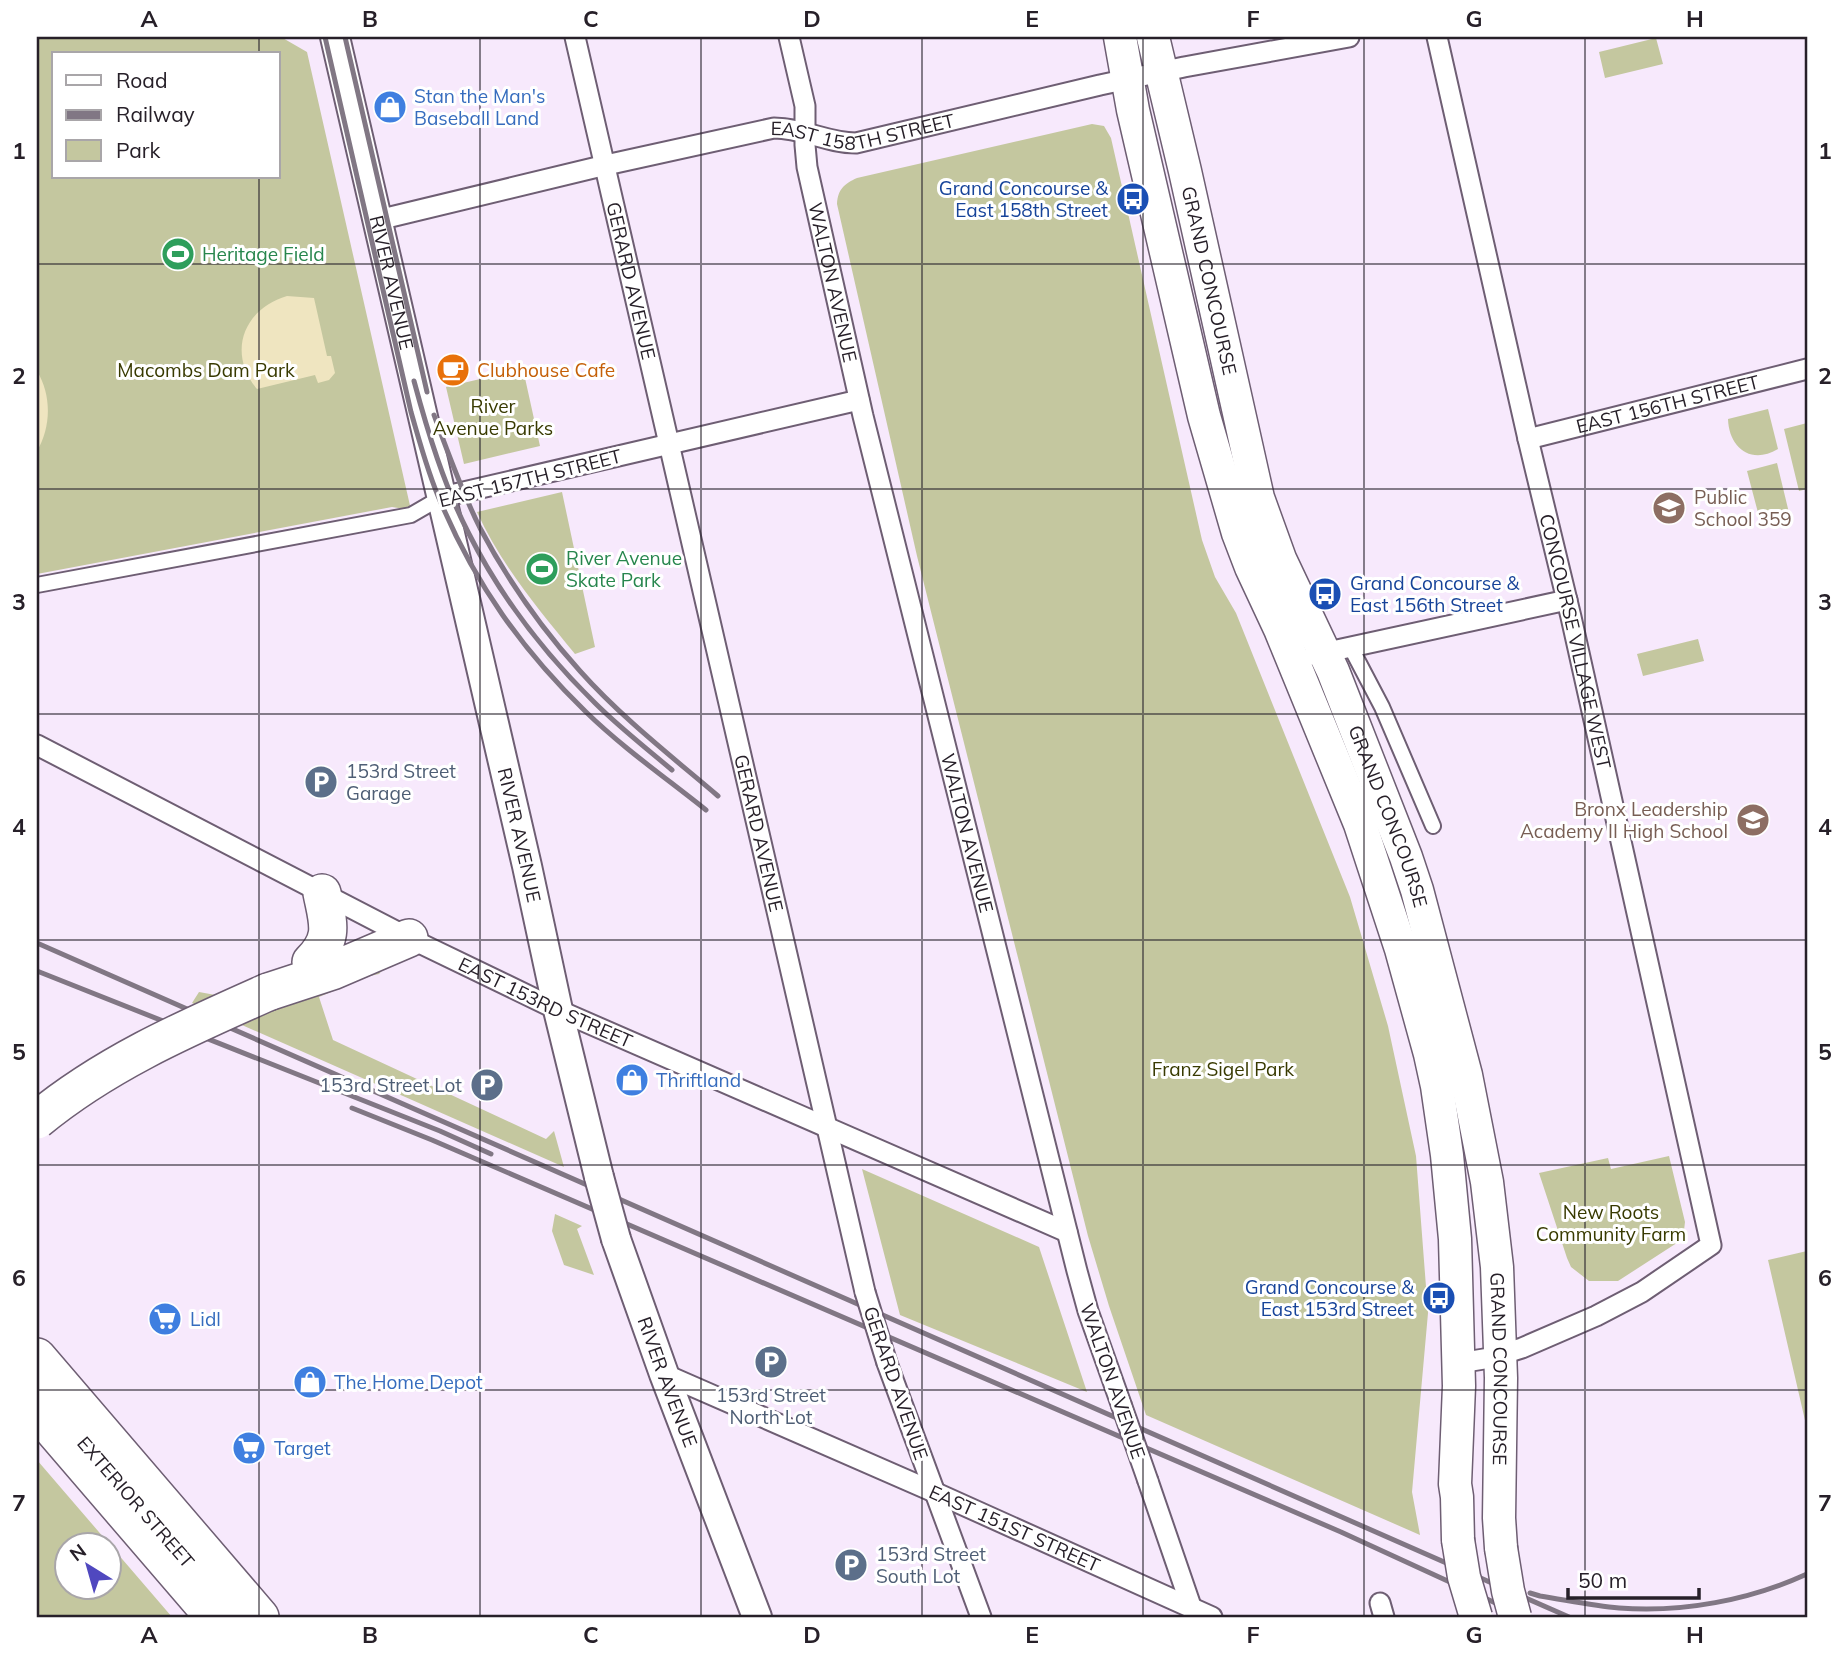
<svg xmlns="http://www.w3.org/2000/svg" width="1844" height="1654" viewBox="0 0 1844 1654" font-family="Mulish,sans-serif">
<rect width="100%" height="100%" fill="#f7e9fc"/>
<!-- green -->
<path fill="#c4c79f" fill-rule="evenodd" d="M37 37H281L307 52 411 510 392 507 37 574ZM54 54H278V177H54Z
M1656 38 1663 64 1605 78 1599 52Z
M1092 124 1104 126 1111 138 1202 540 1215 577 1236 613 1350 897 1388 1026 1416 1156 1428 1313 1412 1492 1420 1535 1146 1415 1109 1306 1088 1236 917 556 837 204C838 189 844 184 857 178Z
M523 369 540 446 464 464 446 387Z
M1768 409 1778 449C1751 465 1729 448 1728 419Z
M1807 423V489L1799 491 1784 429Z
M1777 463 1790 517 1761 524 1747 471Z
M562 492 595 647 575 654C539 610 501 565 477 512Z
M1698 639 1704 661 1643 676 1637 654Z
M387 965 379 974 370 976 319 997 333 1040 546 1139 554 1131 564 1167 192 1003 199 992 221 996Z
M1669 1156 1685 1222 1683 1239 1618 1281H1589L1571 1267 1567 1258 1539 1173 1608 1158 1611 1169Z
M862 1169 1039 1247 1087 1392 900 1315Z
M555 1214 582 1226 577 1229 594 1275 564 1265 552 1231Z
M1807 1251V1429L1768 1260Z
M37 1460 172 1617H37ZM66 1546H108V1588H66Z"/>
<!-- sand -->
<path fill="#efe5c0" d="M287 296 314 298 327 356H331L335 373 329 380 318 383 315 375 257 389C227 353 243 309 287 296Z
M37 371C52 396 51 427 37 451Z"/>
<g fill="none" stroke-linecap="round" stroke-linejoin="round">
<defs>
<path id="pedestrian" d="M37 585 411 515 442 497
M1351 648 1382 707 1433 826"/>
<g id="minor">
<path id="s1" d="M575 37 865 1292"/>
<path id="s2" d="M789 37 805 106V145L807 167 863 416 1077 1271 1088 1311 1121 1404"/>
<path id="s3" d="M1437 37 1528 439 1571 617 1711 1245 1642 1292 1596 1316 1522 1348 1490 1358 1459 1363"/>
<path id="s4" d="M378 220 606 165 774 128C803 128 827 143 856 143L1100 85 1184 67 1349 37"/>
<path id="s5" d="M1528 439 1807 369"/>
<path d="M442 497 859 400"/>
<path d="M1314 655 1567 600"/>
<path id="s6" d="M37 745 409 938 558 1010 1067 1232"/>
<path d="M887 1363 981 1617"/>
<path id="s7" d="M664 1374 934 1492 1212 1617"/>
<path d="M1148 1481 1193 1612"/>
<path d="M1380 1603 1384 1617"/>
</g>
<g id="secondary">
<path id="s8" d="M335 37 527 866 558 1010 599 1177"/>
<path id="s9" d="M616 1239 664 1374 757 1617"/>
<path d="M37 1386 69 1424"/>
<path d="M207 1585 236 1617"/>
</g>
<g id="primary">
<path d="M1120 37 1133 110 1204 416 1238 533 1251 567 1280 629 1360 824 1401 949 1430 1054 1437 1086 1447 1155 1455 1239 1459 1386 1455 1484 1457 1497 1458 1540"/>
<path id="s10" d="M1153 37 1185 171 1258 498 1280 559 1333 671 1406 857 1417 890 1466 1075 1487 1182 1497 1267 1501 1378 1499 1518 1501 1548"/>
</g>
<path id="motorway" d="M311 962C335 938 328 923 322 893
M268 992 332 971 409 938
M37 1357 260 1617
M37 1411 214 1617"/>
</defs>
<!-- pedestrian casing -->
<use href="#pedestrian" stroke="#6e5e73" stroke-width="18"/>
<!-- minor casing -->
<use href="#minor" stroke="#6e5e73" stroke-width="23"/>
<!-- secondary casing -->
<use href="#secondary" stroke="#6e5e73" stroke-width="32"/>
<!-- primary casing -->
<use href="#primary" stroke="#6e5e73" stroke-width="35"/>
<!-- motorway casing -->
<use href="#motorway" stroke="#6e5e73" stroke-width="40"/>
<!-- pedestrian -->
<use href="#pedestrian" stroke="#fff" stroke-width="14"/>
<!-- minor -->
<use href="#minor" stroke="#fff" stroke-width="19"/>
<!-- secondary -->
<use href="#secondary" stroke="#fff" stroke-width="28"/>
<!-- primary -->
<use href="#primary" stroke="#fff" stroke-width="32"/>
<!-- motorway -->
<use href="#motorway" stroke="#fff" stroke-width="37"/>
<!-- rail -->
<path stroke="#817784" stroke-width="5" d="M325 37 411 412C420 443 428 474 441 503 476 585 522 650 586 712 623 748 666 778 706 810
M345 37 427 392
M414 381C428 433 444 485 468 532 500 596 544 653 595 703 619 727 646 748 672 770
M434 415C448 453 462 492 480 528 507 579 541 628 580 671 621 717 671 756 718 796
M37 943 1569 1617
M37 971 440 1131 491 1154
M352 1108 432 1140 1341 1532 1526 1617
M1530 1593 1540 1596C1566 1600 1593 1606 1619 1608 1682 1613 1750 1600 1807 1574"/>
<defs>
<path id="minor-bridge" d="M865 1292 887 1363
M1121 1404 1148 1481"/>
<path id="secondary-bridge" d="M599 1177 616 1239"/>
<path id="primary-bridge" d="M1458 1540 1464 1577 1476 1617
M1501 1548 1508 1591 1515 1617"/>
<path id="motorway-bridge" d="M37 1120C106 1063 187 1028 268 992"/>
</defs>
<!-- minor-bridge casing -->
<use href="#minor-bridge" stroke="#6e5e73" stroke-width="23" stroke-linecap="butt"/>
<!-- secondary-bridge casing -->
<use href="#secondary-bridge" stroke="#6e5e73" stroke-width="32" stroke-linecap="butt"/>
<!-- primary-bridge casing -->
<use href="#primary-bridge" stroke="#6e5e73" stroke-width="35" stroke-linecap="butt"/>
<!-- motorway-bridge casing -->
<use href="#motorway-bridge" stroke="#6e5e73" stroke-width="40" stroke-linecap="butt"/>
<!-- minor-bridge -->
<use href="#minor-bridge" stroke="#fff" stroke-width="19"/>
<!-- secondary-bridge -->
<use href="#secondary-bridge" stroke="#fff" stroke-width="28"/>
<!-- primary-bridge -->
<use href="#primary-bridge" stroke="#fff" stroke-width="32"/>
<!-- motorway-bridge -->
<use href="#motorway-bridge" stroke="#fff" stroke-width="37"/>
</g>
<!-- grid -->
<path fill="none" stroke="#272029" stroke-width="2" stroke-opacity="0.55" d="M259 37V54M480 37V1617M701 37V1617M922 37V1617M1143 37V1617M1364 37V1617M1585 37V1617M259 177V1617M37 264H1807M37 489H1807M37 714H1807M37 940H1807M37 1165H1807M37 1390H1807"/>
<!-- icons -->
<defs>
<symbol id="shop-disc" viewBox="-11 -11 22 22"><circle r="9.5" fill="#3f7fe0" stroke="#fff"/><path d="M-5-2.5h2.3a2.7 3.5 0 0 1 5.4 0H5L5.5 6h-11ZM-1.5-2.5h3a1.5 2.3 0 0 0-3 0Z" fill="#fff"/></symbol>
<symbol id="bus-disc" viewBox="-11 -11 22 22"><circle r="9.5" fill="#1a4fb4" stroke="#fff"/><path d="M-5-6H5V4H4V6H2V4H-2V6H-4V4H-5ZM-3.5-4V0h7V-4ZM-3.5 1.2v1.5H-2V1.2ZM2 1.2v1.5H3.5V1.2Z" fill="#fff"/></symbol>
<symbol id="stadium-disc" viewBox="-11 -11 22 22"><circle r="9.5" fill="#2e9e5b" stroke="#fff"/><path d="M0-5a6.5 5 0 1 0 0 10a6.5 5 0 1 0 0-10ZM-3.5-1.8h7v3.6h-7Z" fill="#fff"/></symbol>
<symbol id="cafe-disc" viewBox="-11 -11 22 22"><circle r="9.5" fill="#e8710a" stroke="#fff"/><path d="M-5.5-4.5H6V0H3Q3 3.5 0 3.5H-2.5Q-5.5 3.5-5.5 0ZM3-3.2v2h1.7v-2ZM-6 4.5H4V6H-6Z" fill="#fff"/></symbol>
<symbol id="school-disc" viewBox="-11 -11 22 22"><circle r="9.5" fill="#8d6e63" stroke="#fff"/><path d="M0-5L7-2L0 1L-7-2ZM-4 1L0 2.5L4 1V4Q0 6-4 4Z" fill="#fff"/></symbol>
<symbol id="parking-disc" viewBox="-11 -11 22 22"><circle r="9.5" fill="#5c6f8a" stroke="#fff"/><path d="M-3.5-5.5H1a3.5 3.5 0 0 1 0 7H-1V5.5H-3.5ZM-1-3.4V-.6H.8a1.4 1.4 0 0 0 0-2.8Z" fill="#fff"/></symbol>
<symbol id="supermarket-disc" viewBox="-11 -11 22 22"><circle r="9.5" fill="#3f7fe0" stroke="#fff"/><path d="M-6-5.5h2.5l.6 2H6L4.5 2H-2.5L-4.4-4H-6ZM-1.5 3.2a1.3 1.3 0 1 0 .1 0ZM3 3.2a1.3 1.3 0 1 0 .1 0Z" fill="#fff"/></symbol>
</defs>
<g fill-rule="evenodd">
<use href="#shop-disc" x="371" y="88" width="38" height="38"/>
<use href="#bus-disc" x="1114" y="180" width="38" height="38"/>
<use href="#stadium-disc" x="159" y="235" width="38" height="38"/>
<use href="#cafe-disc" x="434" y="351" width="38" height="38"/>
<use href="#school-disc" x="1650" y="489" width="38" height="38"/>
<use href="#stadium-disc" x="523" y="550" width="38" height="38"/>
<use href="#bus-disc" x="1306" y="575" width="38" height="38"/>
<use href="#parking-disc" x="302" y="763" width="38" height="38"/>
<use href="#school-disc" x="1734" y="801" width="38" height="38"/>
<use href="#shop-disc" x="613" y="1061" width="38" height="38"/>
<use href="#parking-disc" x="468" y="1066" width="38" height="38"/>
<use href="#bus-disc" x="1420" y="1279" width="38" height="38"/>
<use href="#supermarket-disc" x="146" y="1300" width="38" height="38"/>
<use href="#parking-disc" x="752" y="1343" width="38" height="38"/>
<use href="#shop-disc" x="291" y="1363" width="38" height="38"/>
<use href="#supermarket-disc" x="230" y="1429" width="38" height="38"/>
<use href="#parking-disc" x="832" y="1546" width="38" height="38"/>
</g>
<g text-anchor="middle" stroke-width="6" stroke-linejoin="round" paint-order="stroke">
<!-- shop labels -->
<g font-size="19" fill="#366cbe" stroke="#fff" text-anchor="start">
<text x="414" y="103">Stan the Man's<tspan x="414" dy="22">Baseball Land</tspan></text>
<text x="656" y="1087">Thriftland</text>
<text x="190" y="1326">Lidl</text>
<text x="334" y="1389">The Home Depot</text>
<text x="274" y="1455">Target</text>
</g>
<!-- street labels -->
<g font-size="19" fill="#272029" stroke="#fff">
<text dy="7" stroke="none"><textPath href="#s4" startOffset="497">EAST 158TH STREET</textPath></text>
<text dy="7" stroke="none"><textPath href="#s1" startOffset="250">GERARD AVENUE</textPath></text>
<text dy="7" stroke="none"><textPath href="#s10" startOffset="250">GRAND CONCOURSE</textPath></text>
<text dy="7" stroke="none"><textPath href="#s8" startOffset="252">RIVER AVENUE</textPath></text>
<text dy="7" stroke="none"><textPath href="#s2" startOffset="250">WALTON AVENUE</textPath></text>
<text dy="7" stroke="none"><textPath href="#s5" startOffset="144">EAST 156TH STREET</textPath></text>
<text transform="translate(530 478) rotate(-14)" y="7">EAST 157TH STREET</text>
<text dy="7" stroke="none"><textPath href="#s3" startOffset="620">CONCOURSE VILLAGE WEST</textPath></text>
<text dy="7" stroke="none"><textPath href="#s10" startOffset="817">GRAND CONCOURSE</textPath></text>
<text dy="7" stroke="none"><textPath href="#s1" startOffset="817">GERARD AVENUE</textPath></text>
<text dy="7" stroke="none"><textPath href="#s2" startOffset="817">WALTON AVENUE</textPath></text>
<text dy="7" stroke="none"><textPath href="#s8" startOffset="819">RIVER AVENUE</textPath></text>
<text dy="7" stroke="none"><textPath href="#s6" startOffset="570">EAST 153RD STREET</textPath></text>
<text dy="7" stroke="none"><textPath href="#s10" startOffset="1384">GRAND CONCOURSE</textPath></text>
<text dy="7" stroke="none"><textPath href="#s9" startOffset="152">RIVER AVENUE</textPath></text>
<text transform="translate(1113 1381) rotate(71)" y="7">WALTON AVENUE</text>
<text transform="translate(896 1383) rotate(71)" y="7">GERARD AVENUE</text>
<text transform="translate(136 1502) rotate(49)" y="7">EXTERIOR STREET</text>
<text dy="7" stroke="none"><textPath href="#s7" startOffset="383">EAST 151ST STREET</textPath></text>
</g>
<!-- transit labels -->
<g font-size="19" fill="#164399" stroke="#fff" text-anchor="end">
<text x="1108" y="195">Grand Concourse &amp;<tspan x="1108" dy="22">East 158th Street</tspan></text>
<text x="1350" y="590" text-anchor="start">Grand Concourse &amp;<tspan x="1350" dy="22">East 156th Street</tspan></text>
<text x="1414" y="1294">Grand Concourse &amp;<tspan x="1414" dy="22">East 153rd Street</tspan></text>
</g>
<!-- leisure labels -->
<g font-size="19" fill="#27864d" stroke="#fff" text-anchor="start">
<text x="202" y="261">Heritage Field</text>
<text x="566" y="565">River Avenue<tspan x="566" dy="22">Skate Park</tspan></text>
</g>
<!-- park labels -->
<g font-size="19" fill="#383a01" stroke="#fff">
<text x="206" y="377">Macombs Dam Park</text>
<text x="493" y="413">River<tspan x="493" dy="22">Avenue Parks</tspan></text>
<text x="1223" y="1076">Franz Sigel Park</text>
<text x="1611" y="1219">New Roots<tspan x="1611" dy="22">Community Farm</tspan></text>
</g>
<!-- food labels -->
<g font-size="19" fill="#c56008" stroke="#fff" text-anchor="start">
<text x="477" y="377">Clubhouse Cafe</text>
</g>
<!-- education labels -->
<g font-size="19" fill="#785e54" stroke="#fff" text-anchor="start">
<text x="1694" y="504">Public<tspan x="1694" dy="22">School 359</tspan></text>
<text x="1728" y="816" text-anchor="end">Bronx Leadership<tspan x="1728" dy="22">Academy II High School</tspan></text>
</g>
<!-- service labels -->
<g font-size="19" fill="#4e5e75" stroke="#fff" text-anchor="start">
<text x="346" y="778">153rd Street<tspan x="346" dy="22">Garage</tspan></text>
<text x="462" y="1092" text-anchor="end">153rd Street Lot</text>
<text x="771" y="1402" text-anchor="middle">153rd Street<tspan x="771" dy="22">North Lot</tspan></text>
<text x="876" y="1561">153rd Street<tspan x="876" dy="22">South Lot</tspan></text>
</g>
</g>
<!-- border -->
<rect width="1844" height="1654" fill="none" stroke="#ffffff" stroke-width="77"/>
<!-- legend -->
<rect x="52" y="52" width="228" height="126" fill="#ffffff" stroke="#a9a6a9" stroke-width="2"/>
<rect x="66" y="75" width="35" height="10" fill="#ffffff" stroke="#a9a6a9" stroke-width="2"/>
<text x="116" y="88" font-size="21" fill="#272029">Road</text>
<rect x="66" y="110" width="35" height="10" fill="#817784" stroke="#a9a6a9" stroke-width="2"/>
<text x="116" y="122" font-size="21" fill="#272029">Railway</text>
<rect x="66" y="140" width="35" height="21" fill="#c4c79f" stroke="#a9a6a9" stroke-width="2"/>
<text x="116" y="158" font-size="21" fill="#272029">Park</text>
<!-- north arrow -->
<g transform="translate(88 1566) rotate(323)"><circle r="33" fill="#ffffff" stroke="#a9a6a9" stroke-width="2"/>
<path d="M0-5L12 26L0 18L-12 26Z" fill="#5048bf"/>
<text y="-10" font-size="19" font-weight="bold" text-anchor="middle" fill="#272029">N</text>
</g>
<!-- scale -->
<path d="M1568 1588v10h131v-10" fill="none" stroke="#272029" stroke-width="3.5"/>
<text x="1578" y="1588" font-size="21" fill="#272029" stroke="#ffffff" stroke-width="5" paint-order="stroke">50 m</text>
<rect x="38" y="38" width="1768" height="1578" fill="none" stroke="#272029" stroke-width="2.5"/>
<g font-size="23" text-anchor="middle" font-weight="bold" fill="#272029">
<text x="149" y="27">A</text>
<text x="370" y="27">B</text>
<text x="591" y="27">C</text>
<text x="812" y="27">D</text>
<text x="1032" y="27">E</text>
<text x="1253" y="27">F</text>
<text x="1474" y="27">G</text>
<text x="1695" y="27">H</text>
<text x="19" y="159">1</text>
<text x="1825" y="159">1</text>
<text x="19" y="384">2</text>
<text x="1825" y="384">2</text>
<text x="19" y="610">3</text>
<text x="1825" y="610">3</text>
<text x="19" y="835">4</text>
<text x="1825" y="835">4</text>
<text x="19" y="1060">5</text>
<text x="1825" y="1060">5</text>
<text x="19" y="1286">6</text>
<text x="1825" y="1286">6</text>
<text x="19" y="1511">7</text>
<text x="1825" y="1511">7</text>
<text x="149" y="1643">A</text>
<text x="370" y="1643">B</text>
<text x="591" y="1643">C</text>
<text x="812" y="1643">D</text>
<text x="1032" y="1643">E</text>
<text x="1253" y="1643">F</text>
<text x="1474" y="1643">G</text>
<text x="1695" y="1643">H</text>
</g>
</svg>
